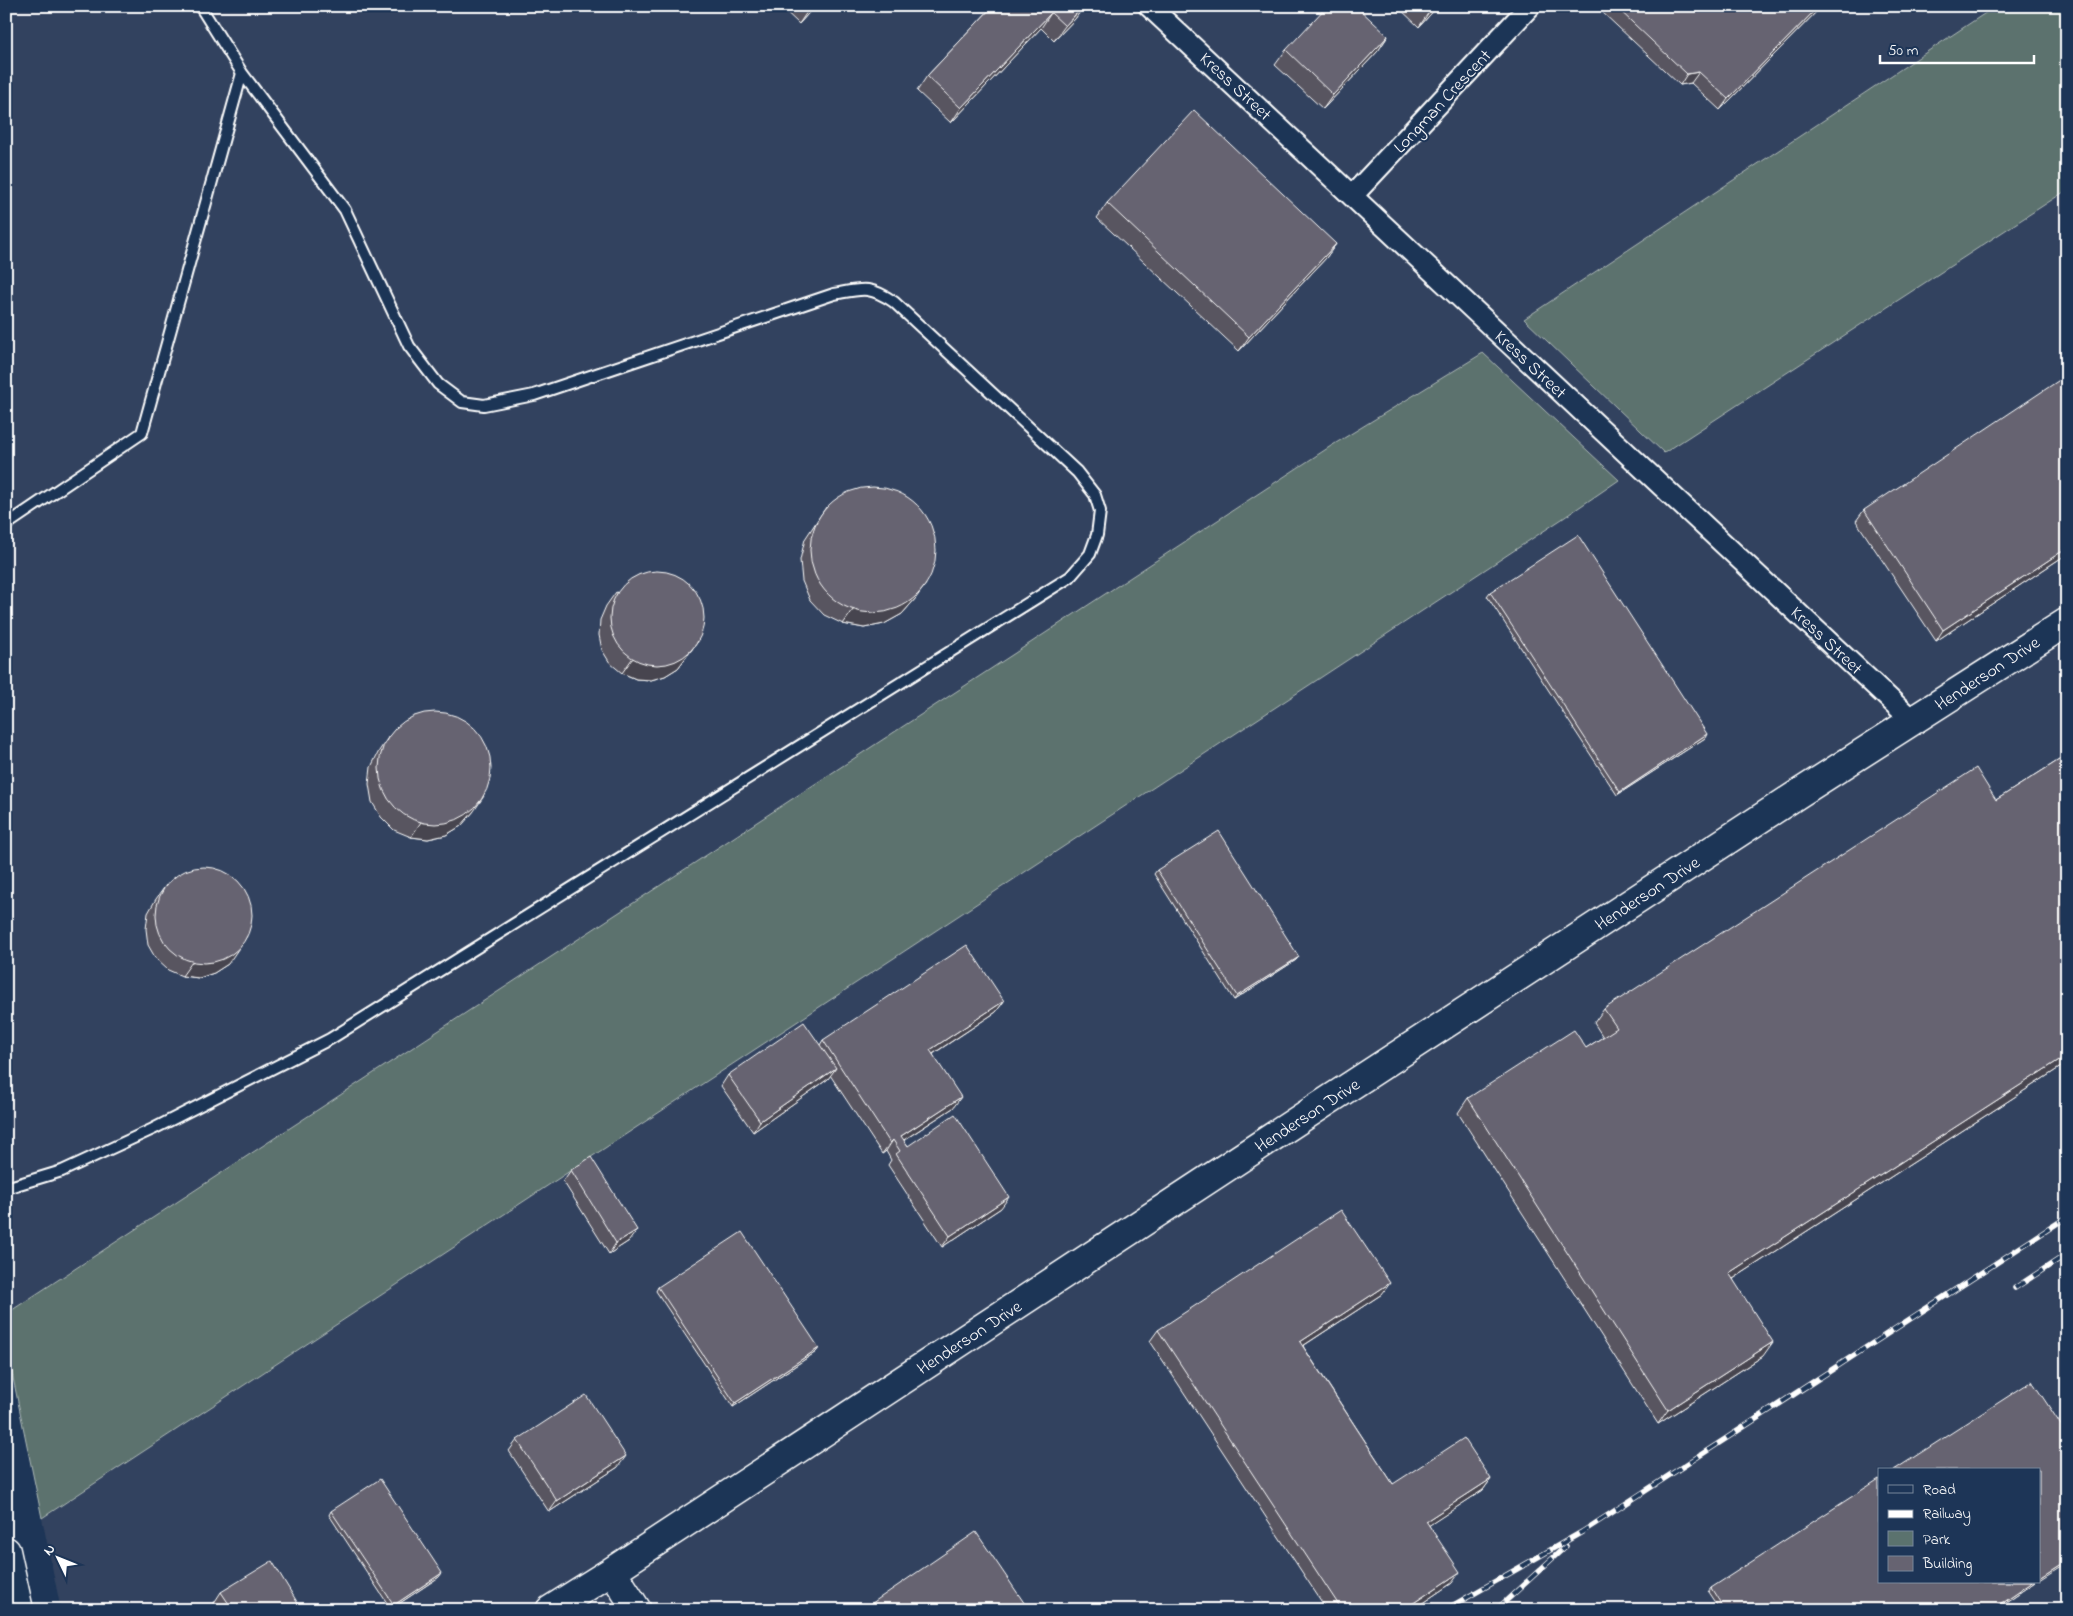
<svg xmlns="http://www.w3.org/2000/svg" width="2073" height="1616" viewBox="0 0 2073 1616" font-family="'Indie Flower',sans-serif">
<rect width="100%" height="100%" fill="#1d3557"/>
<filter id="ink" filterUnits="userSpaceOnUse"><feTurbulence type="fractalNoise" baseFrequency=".02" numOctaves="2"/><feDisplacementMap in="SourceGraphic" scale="10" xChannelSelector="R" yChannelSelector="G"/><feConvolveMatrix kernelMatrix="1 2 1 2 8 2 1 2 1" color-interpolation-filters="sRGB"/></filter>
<g filter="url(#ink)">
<!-- built -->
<path fill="#33435f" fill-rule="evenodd" d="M6 6H2067V1610H61L6 1344ZM1879 1470H2039V1582H1879Z"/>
<!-- green -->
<path fill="#5b726e" stroke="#adb8b6" d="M1996 6H2067V190L1664 453 1524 319Z
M1483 353 1619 480 1562 519 42 1518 6 1344V1314L1331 446Z"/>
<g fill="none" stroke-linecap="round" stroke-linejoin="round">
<defs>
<path id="lane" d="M6 525 142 433 242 73 200 6
M6 1188 62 1171 153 1129 330 1039 1070 577 1090 554 1097 535 1100 511 1095 495 1077 472 894 302C869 285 862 289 834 294L534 395 484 405 462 402 438 384 409 346 345 210 242 73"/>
<path id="street" d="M1149 6 1913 721
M1353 195 1530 6"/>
<path id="secondary" d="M612 1571 637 1610
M550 1610 612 1571 1306 1115 1798 794 2067 622"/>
<path id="primary" d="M6 1551 19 1610"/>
</defs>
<!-- lane casing -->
<use href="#lane" stroke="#fff" stroke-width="14"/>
<!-- street casing -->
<use href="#street" stroke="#fff" stroke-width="24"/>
<!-- secondary casing -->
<use href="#secondary" stroke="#fff" stroke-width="31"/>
<!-- primary casing -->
<use href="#primary" stroke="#fff" stroke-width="31"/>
<!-- lane -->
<use href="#lane" stroke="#1d3557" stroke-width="10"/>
<!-- street -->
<use href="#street" stroke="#1d3557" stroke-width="20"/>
<!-- secondary -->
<use href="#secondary" stroke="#1d3557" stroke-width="28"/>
<!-- primary -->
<use href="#primary" stroke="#1d3557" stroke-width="28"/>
<defs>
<path id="rail" d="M2015 1288 2067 1254
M1445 1610 1582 1532 2067 1217
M1496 1610 1566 1546"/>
</defs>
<!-- rail casing -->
<use href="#rail" stroke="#fff" stroke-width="5.5"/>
<!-- rail -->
<use href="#rail" stroke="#1d3557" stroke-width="4" stroke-dasharray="11" stroke-linecap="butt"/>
</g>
<!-- wall -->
<path fill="#585561" stroke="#fff" d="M780 6H815L799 24Z
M993 6H1084L1075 19 1054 41 1041 28 951 123 917 91 927 76Z
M1397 6H1438L1419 27Z
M1604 6H1822L1720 110 1691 83 1680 85 1601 11Z
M1388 36 1378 51 1323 109 1275 65 1286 50Z
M1107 203 1336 244 1326 258 1239 351 1097 218Z
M826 507 916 598 902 614 884 624 864 628 843 624 824 615 810 600 802 581 800 560 805 539Z
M1864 510 2067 554 1936 641 1856 521Z
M616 592 699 640 678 668 665 676 651 680 636 679 622 673 610 663 602 650 599 635 600 620 606 606Z
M1490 592 1705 738 1617 795 1487 596Z
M389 736 474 811 461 826 446 835 428 839 411 837 394 830 381 817 372 802 369 784 371 767 379 751Z
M2067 755V1063L1733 1279 1763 1356 1658 1424 1458 1113 1468 1098 1586 1048 1603 1037 1594 1023 1604 1009 1996 800Z
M1157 870 1299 957 1296 960 1234 1000 1154 874Z
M166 885 228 964 214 973 199 978 182 976 168 970 156 959 148 945 146 929 148 913 156 899Z
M1004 1001 996 1012 933 1054 953 1108 904 1140 908 1146 1001 1208 942 1247 888 1165 891 1160 886 1151 882 1154 830 1075 828 1079 753 1132 721 1086 728 1075 820 1045 823 1040Z
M571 1170 629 1241 609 1254 563 1181Z
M658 1287 819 1348 816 1352 733 1407 656 1291Z
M1382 1294 1303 1346 1393 1484 1491 1479 1483 1490 1429 1525 1452 1583 1412 1610H1327L1150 1341 1158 1330Z
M517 1440 618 1467 549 1512 509 1451Z
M331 1511 439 1577 391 1609 329 1515Z
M1879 1582H2035L1994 1610H1720L1708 1592 1711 1588Z
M221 1592 302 1610H218L214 1603Z"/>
<!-- shaded-wall -->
<path fill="#47454f" stroke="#fff" d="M812 6H815L799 24 809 9Z
M1084 6 1075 19 1054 41 1065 26Z
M1435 6H1438L1419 27 1429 12Z
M1819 6H1822L1720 110 1728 99Z
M1051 13 1041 28 951 123 961 108Z
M1388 36 1378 51 1323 109 1333 95Z
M1699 72 1691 83 1680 85 1687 74Z
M1336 244 1326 258 1239 351 1249 337Z
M2067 548V554L1936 641 1943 630Z
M926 584 916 598 902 614 884 624 864 628 843 624 853 610Z
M699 640 678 668 665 676 651 680 636 679 622 673 632 659Z
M1707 734 1705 738 1617 795 1620 792Z
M484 796 474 811 461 826 446 835 428 839 411 837 421 822Z
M247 936 228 964 214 973 199 978 182 976 192 962Z
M1299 957 1296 960 1234 1000 1237 996Z
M1004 1001 996 1012 922 1061 930 1050Z
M2067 1055V1063L1719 1288 1729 1273Z
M836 1068 828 1079 753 1132 760 1121Z
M961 1097 953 1108 896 1145 901 1136Z
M893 1140 886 1151 882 1154 890 1143Z
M1009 1197 1001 1208 942 1247 950 1236Z
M637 1230 629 1241 609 1254 616 1243Z
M1390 1283 1382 1294 1292 1353 1300 1342Z
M1773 1342 1763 1356 1658 1424 1668 1410Z
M819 1348 816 1352 733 1407 735 1403Z
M626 1456 618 1467 549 1512 557 1501Z
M1491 1479 1483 1490 1419 1532 1426 1521Z
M2067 1560V1562L2039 1580V1578Z
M1460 1572 1452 1583 1412 1610H1403Z
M442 1573 439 1577 391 1609 394 1605Z
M2032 1582H2035L1994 1610H1991Z"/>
<!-- building -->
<path fill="#666371" stroke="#fff" d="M805 6H812L809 9Z
M993 6H1083L1065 26 1051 13 961 108 927 76Z
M1327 6H1356L1388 36 1333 95 1286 50Z
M1423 6H1435L1429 12Z
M1615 6H1819L1728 99 1699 72 1687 74Z
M1194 110 1336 244 1249 337 1107 203Z
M2067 375V548L1943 630 1864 510Z
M810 550a63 63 0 1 1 126 0a63 63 0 1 1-126 0Z
M1578 535 1707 734 1620 792 1490 592Z
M610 618a47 47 0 1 1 94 0a47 47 0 1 1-94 0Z
M379 768a56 56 0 1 1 112 0a56 56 0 1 1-112 0Z
M2067 755V1055L1729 1273 1773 1342 1668 1410 1468 1098 1574 1030 1586 1048 1617 1028 1604 1009 1976 768 1996 800Z
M1219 831 1299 957 1237 996 1157 870Z
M156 915a48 48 0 1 1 96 0a48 48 0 1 1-96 0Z
M967 945 1004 1001 930 1050 961 1097 901 1136 908 1146 955 1114 1009 1197 950 1236 896 1154 900 1151 893 1140 890 1143 823 1040Z
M804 1022 836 1068 760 1121 728 1075Z
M591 1157 637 1230 616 1243 571 1170Z
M1341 1210 1390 1283 1300 1342 1393 1484 1464 1438 1491 1479 1426 1521 1460 1572 1403 1610H1342L1158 1330Z
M742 1232 819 1348 735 1403 658 1287Z
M2032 1381 2067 1434V1560L2039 1578V1470H1894Z
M586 1395 626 1456 557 1501 517 1440Z
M380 1479 442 1573 394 1605 331 1511Z
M1879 1479V1582H2032L1991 1610H1725L1711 1588Z
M976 1532 1029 1610H862Z
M272 1561 302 1610H233L221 1592Z"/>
</g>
<g text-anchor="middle" stroke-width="4" stroke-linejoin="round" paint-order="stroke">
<!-- street labels -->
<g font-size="18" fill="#fff" stroke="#1d3557">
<text transform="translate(1236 86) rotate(43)" y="6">Kress Street</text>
<text transform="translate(1442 101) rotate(-47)" y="6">Longman Crescent</text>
<text transform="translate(1531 364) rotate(43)" y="6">Kress Street</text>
<text transform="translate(1827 640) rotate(43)" y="6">Kress Street</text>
<text transform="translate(1987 673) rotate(-33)" y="6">Henderson Drive</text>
<text transform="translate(1647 893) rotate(-33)" y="6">Henderson Drive</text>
<text transform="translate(1307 1115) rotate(-33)" y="6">Henderson Drive</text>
<text transform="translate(969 1337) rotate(-33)" y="6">Henderson Drive</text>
</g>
</g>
<!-- margin -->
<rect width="2073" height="1616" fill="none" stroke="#1d3557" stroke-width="25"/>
<rect x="12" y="12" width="2048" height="1591" fill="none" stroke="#fff" stroke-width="2" filter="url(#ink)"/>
<!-- legend -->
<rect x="1878" y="1468" width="162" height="115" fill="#1d3557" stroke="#77869a"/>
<rect x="1888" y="1485" width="25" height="8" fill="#1d3557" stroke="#77869a"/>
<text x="1923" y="1494" font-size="15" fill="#ffffff">Road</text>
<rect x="1888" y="1510" width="25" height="8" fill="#ffffff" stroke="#77869a"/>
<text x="1923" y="1518" font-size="15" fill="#ffffff">Railway</text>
<rect x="1888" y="1531" width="25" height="15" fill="#5b726e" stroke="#77869a"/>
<text x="1923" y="1544" font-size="15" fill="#ffffff">Park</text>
<rect x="1888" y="1556" width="25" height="15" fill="#666371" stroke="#77869a"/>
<text x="1923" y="1568" font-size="15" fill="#ffffff">Building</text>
<!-- north arrow -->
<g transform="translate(58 1558) rotate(313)" stroke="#1d3557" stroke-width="4" paint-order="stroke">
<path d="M0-4L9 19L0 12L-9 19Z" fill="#ffffff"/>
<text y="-8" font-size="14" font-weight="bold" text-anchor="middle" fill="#ffffff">N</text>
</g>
<!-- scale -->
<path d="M1880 55v8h154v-8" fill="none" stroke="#ffffff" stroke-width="2.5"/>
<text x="1888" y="55" font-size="15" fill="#ffffff" stroke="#1d3557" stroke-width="4" paint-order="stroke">50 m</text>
</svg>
